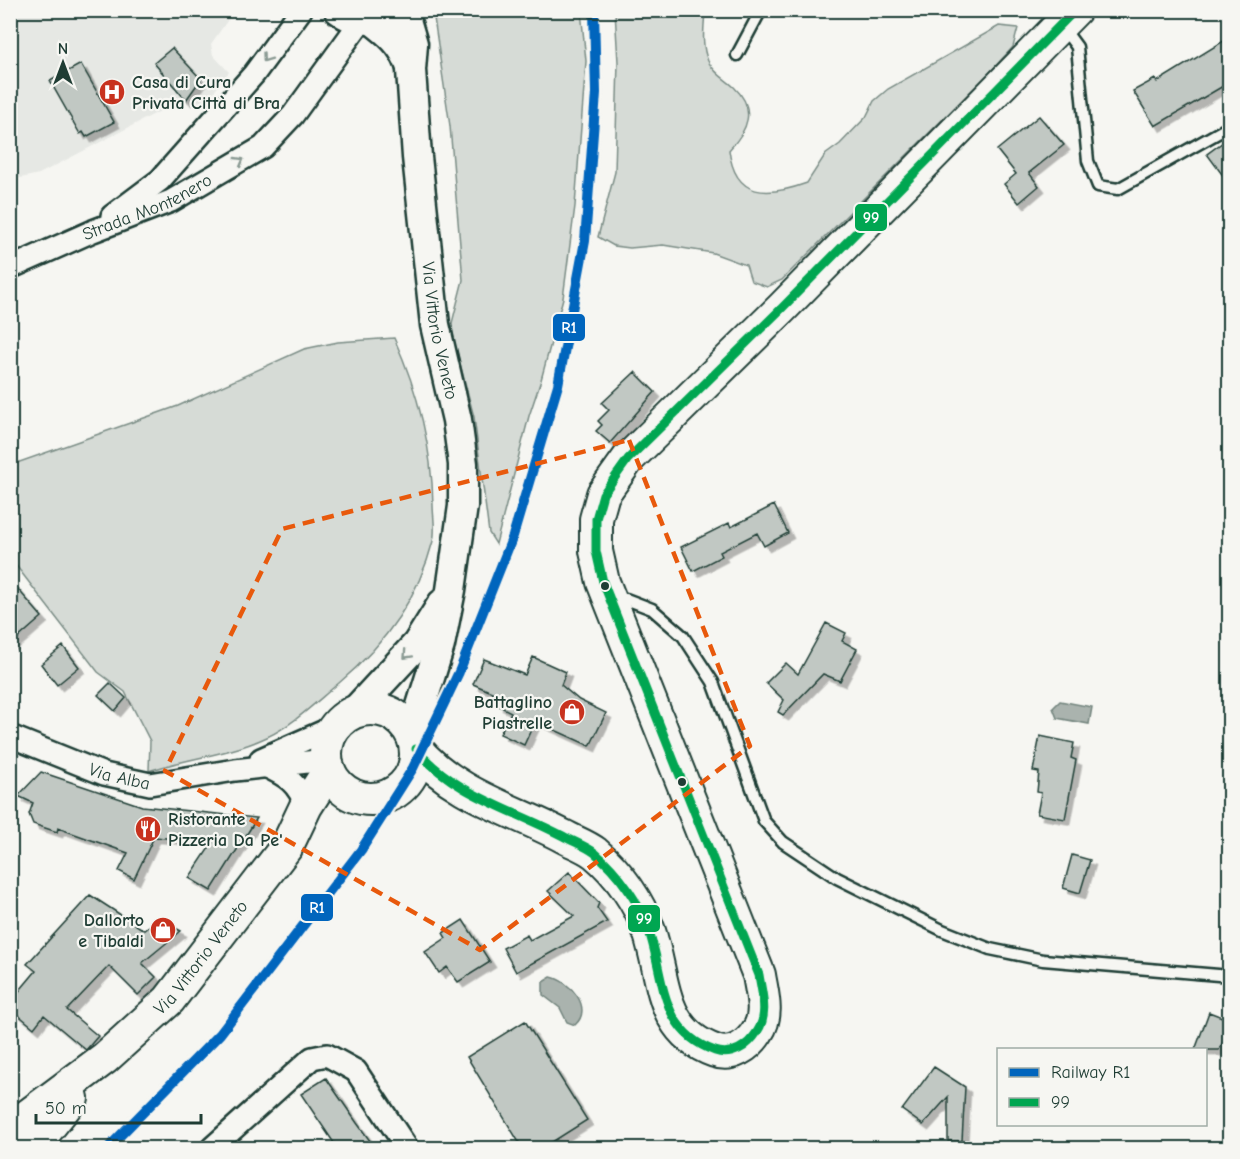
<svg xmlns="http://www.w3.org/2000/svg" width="1240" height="1159" viewBox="0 0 1240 1159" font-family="'Comic Neue',sans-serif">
<defs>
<filter id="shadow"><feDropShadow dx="5.5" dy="5.5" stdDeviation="0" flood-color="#0004"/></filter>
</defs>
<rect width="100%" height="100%" fill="#f6f6f2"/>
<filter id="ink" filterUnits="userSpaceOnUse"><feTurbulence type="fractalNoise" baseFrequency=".0167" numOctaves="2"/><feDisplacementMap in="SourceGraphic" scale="12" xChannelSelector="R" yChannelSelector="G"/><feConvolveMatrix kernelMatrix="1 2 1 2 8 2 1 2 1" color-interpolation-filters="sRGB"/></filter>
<g filter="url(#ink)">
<!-- built -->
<path fill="#e6e8e4" d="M10 11H234L211 44 213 55 229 72 207 101 168 104 164 109 39 174 11 180Z"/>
<!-- green -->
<path fill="#d6dbd6" stroke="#7a8c85" stroke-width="1.5" d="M433 11H581L586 61 575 206 563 298 541 380 529 416 496 544 489 533 474 417 453 337 452 323 463 280 450 126Z
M615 11H705C704 28 701 45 708 61 714 73 725 79 734 87 757 109 748 130 729 150 735 199 768 197 807 183L825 155 840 144 866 117 874 101 888 89 999 26 1018 28 1013 47 989 73 782 280 767 287 751 281 746 265 713 253 663 245 630 248 614 246 598 237 615 172 618 62Z
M394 338C418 391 432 447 433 505 433 516 436 530 433 541 418 599 384 645 339 683 317 701 293 725 267 737 229 755 188 758 149 771L150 741 125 692 98 672 11 559V465L178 406 304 349 338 342Z"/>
<!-- water -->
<path fill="#aab3ae" stroke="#72847d" stroke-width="1.5" d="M1060 701 1092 707 1089 724 1057 718 1053 708Z
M551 977C570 981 594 1008 575 1025L567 1022 560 1008 543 995V982Z"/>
<!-- building -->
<path fill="#c1c8c3" stroke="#1f3d34" stroke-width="1.5" filter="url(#shadow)" d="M1230 37V82L1155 126 1133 91 1155 79 1157 82Z
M172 48 201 79 186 100 154 63Z
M81 64 114 122 86 137 83 132 80 134 50 81Z
M1039 116 1064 145 1029 173 1039 186 1019 203 1004 184 1016 174 997 150Z
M1230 137V185L1207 154Z
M635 372 655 392 610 443 596 431 602 425 598 421 609 410 602 403Z
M774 505 788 533 764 546 757 533 720 552 722 556 693 571 681 547 729 523 731 527Z
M10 580 42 617 10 645Z
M826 623 846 633 842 641 857 649 840 681 823 674 783 715 778 712 784 700 766 683 786 663 798 674Z
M63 646 79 667 57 685 41 664Z
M533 657 566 672 561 685 579 700 606 713 590 746 535 721 524 745 500 734 511 712 497 705 501 696 473 684 484 659 525 675Z
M110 683 126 698 115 711 98 695Z
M1040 736 1074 743 1071 758 1076 760 1065 819 1037 814 1041 793 1037 792 1039 772 1033 771Z
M41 772 142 806 257 818 211 891 189 878 213 842 154 837 134 879 119 871 128 853 58 828 57 832 33 824 29 814 33 803 18 796Z
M1072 855 1090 860 1080 893 1063 888Z
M569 872 599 903 597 908 607 922 516 972 503 948 527 935 530 940 574 916 548 891Z
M90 895 144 930 158 919 181 931 142 963 156 977 138 995 109 966 67 1010 98 1036 86 1050 44 1015 34 1028 10 1008V1002L36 971 27 964Z
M463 920 490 962 458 982 447 967 439 973 425 952 446 938 443 933Z
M1209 1012 1230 1020V1028L1219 1050H1195Z
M525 1021 587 1120 541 1149H523L467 1057Z
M934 1067 965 1087 962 1141H948V1097L923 1125 902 1110Z
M326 1078 357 1123 376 1149H338L301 1094Z"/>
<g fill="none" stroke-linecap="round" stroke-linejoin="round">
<defs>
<path id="lane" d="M1063 28 1077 47 1088 161 1098 186 1118 189 1225 129
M737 55 761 10
M613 600 626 599 652 609 683 636 713 682 764 821 783 842 837 878 942 930 990 949 1043 960 1230 976"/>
<g id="street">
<path d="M112 216 160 180 254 74 301 10"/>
<path id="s1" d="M10 268 93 231 171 201 263 147 293 115 361 21"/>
<path id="s2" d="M10 736 104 774 150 784 235 770 326 760"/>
<path d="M261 759 336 726"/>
<path d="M265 766C287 776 298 783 306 806"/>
<path d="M212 1148 312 1058 327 1055 356 1071 407 1148"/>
</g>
<g id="secondary">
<path d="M339 10C355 23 372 23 389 11"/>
<path id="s3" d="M403 10 413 44 411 70 417 157 435 325 457 420 463 464V506L451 590 440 645 412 735"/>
<path d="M372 20C389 33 403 44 410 65"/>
<path d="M354 712 417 644 442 604"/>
</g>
<g id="primary">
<circle cx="371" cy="754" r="45"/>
<path d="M416 749C455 795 512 809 563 836 574 842 586 846 595 853 619 873 639 902 649 931 665 979 659 1031 715 1051 732 1057 748 1046 757 1032 769 1015 762 994 759 975L603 582 596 551V519L603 494 628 459 782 308 1075 10"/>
<path id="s4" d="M10 1129 105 1058 169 1000 287 846 306 806 329 770"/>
<path d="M32 1148 72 1098"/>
</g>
</defs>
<!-- lane casing -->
<use href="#lane" stroke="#1f3d34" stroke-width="15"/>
<!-- street casing -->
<use href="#street" stroke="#1f3d34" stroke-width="26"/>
<!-- secondary casing -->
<use href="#secondary" stroke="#1f3d34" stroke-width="33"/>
<!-- primary casing -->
<use href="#primary" stroke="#1f3d34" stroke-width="36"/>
<!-- lane -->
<use href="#lane" stroke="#f6f6f2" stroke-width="10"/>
<!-- street -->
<use href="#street" stroke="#f6f6f2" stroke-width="21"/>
<!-- secondary -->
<use href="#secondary" stroke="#f6f6f2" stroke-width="28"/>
<!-- primary -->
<use href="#primary" stroke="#f6f6f2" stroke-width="32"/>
<defs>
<path id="bus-1" d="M416 749C455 795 512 809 563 836 574 842 586 846 595 853 619 873 639 902 649 931 665 979 659 1031 715 1051 732 1057 748 1046 757 1032 769 1015 762 994 759 975L603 582 596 551V519L603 494 628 459 782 308 1075 10"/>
</defs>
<!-- bus-1 casing -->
<use href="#bus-1" stroke="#f6f6f2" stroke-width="14"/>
<!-- bus-1 -->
<use href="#bus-1" stroke="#00a651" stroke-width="9"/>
<defs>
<path id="rail-1" d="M108 1148 220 1034 361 850 413 768 459 672 513 536 558 385 585 241 596 93 594 10"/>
</defs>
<!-- rail-1 casing -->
<use href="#rail-1" stroke="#f6f6f2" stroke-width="15"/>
<!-- rail-1 -->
<use href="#rail-1" stroke="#0065bd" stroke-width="10"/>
</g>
<!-- one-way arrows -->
<defs><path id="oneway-chevron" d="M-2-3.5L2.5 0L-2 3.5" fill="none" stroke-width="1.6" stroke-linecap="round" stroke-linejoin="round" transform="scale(1.5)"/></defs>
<g stroke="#8a9a93">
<use href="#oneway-chevron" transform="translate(266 58) rotate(126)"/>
<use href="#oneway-chevron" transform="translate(240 161) rotate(-30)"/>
<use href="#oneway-chevron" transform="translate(407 655) rotate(133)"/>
</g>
</g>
<!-- marked area -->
<path fill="none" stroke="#e8590c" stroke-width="4.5" stroke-dasharray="12 8" stroke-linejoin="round" d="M629 440 750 746 480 950 165 771 282 529Z"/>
<!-- icons -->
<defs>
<symbol id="hospital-disc" viewBox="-11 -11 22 22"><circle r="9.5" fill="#c8321e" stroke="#f6f6f2"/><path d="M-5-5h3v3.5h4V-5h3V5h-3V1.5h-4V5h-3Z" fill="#fff"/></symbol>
<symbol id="shop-disc" viewBox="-11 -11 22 22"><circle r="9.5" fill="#c8321e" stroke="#f6f6f2"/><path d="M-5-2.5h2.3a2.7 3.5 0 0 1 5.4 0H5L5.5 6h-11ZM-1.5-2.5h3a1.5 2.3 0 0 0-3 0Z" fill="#fff"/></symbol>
<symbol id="restaurant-disc" viewBox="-11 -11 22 22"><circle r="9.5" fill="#c8321e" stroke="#f6f6f2"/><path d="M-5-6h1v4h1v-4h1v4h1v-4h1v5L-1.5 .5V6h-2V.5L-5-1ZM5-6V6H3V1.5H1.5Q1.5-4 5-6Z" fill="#fff"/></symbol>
</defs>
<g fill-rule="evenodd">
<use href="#hospital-disc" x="97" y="77" width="30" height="30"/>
<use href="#shop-disc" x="557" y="697" width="30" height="30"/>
<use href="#restaurant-disc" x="133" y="814" width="30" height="30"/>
<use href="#shop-disc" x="148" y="915" width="30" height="30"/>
</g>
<!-- markers -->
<g fill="#1f3d34" stroke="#f6f6f2" stroke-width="2">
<circle cx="605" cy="586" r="5"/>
<circle cx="682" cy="782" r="5"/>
</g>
<g text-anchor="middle" stroke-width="4.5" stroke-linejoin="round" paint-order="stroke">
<!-- poi labels -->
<g font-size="18" font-weight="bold" fill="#1f3d34" stroke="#f6f6f2" text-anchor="start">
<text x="132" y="88">Casa di Cura<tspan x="132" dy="21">Privata Città di Bra</tspan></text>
<text x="552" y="708" text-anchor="end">Battaglino<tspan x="552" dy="21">Piastrelle</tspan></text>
<text x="168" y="825">Ristorante<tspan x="168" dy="21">Pizzeria Da Pe'</tspan></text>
<text x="144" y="926" text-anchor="end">Dallorto<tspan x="144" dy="21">e Tibaldi</tspan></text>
</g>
<!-- street labels -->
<g font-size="18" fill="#1f3d34" stroke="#f6f6f2">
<text dy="6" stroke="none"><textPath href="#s1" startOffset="150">Strada Montenero</textPath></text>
<text dy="6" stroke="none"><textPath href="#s3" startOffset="324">Via Vittorio Veneto</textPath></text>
<text dy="6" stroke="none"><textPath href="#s2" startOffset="117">Via Alba</textPath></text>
<text dy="6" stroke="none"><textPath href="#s4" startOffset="258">Via Vittorio Veneto</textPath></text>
</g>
</g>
<g stroke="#f6f6f2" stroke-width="2">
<rect x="854" y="203" width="34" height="29" rx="6" fill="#00a651"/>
<rect x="552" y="313" width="34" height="29" rx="6" fill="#0065bd"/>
<rect x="300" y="893" width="34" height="29" rx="6" fill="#0065bd"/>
<rect x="627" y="904" width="34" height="29" rx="6" fill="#00a651"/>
</g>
<g font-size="16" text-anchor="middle" font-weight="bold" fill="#fff">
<text x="871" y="223">99</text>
<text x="569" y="333">R1</text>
<text x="317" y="913">R1</text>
<text x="644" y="924">99</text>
</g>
<!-- margin -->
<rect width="1240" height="1159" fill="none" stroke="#f6f6f2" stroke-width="36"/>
<rect x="18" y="18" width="1204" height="1123" fill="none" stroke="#1f3d34" stroke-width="2" filter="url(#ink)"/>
<!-- legend -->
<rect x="997" y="1048" width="210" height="78" fill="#f6f6f2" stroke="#a0aca6" stroke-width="1.5"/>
<rect x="1009" y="1068" width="30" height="9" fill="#0065bd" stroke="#a0aca6" stroke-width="1.5"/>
<text x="1051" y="1078" font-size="18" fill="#1f3d34">Railway R1</text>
<rect x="1009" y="1098" width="30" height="9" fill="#00a651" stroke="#a0aca6" stroke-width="1.5"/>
<text x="1051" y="1108" font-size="18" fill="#1f3d34">99</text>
<!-- north arrow -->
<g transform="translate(63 63)" stroke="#f6f6f2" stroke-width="4.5" paint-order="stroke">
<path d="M0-4.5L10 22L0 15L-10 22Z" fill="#1f3d34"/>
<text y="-9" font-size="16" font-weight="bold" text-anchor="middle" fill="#1f3d34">N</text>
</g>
<!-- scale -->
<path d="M36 1114v9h165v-9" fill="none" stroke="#1f3d34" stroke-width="3"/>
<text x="45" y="1114" font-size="18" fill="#1f3d34" stroke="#f6f6f2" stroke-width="4.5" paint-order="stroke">50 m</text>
</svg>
